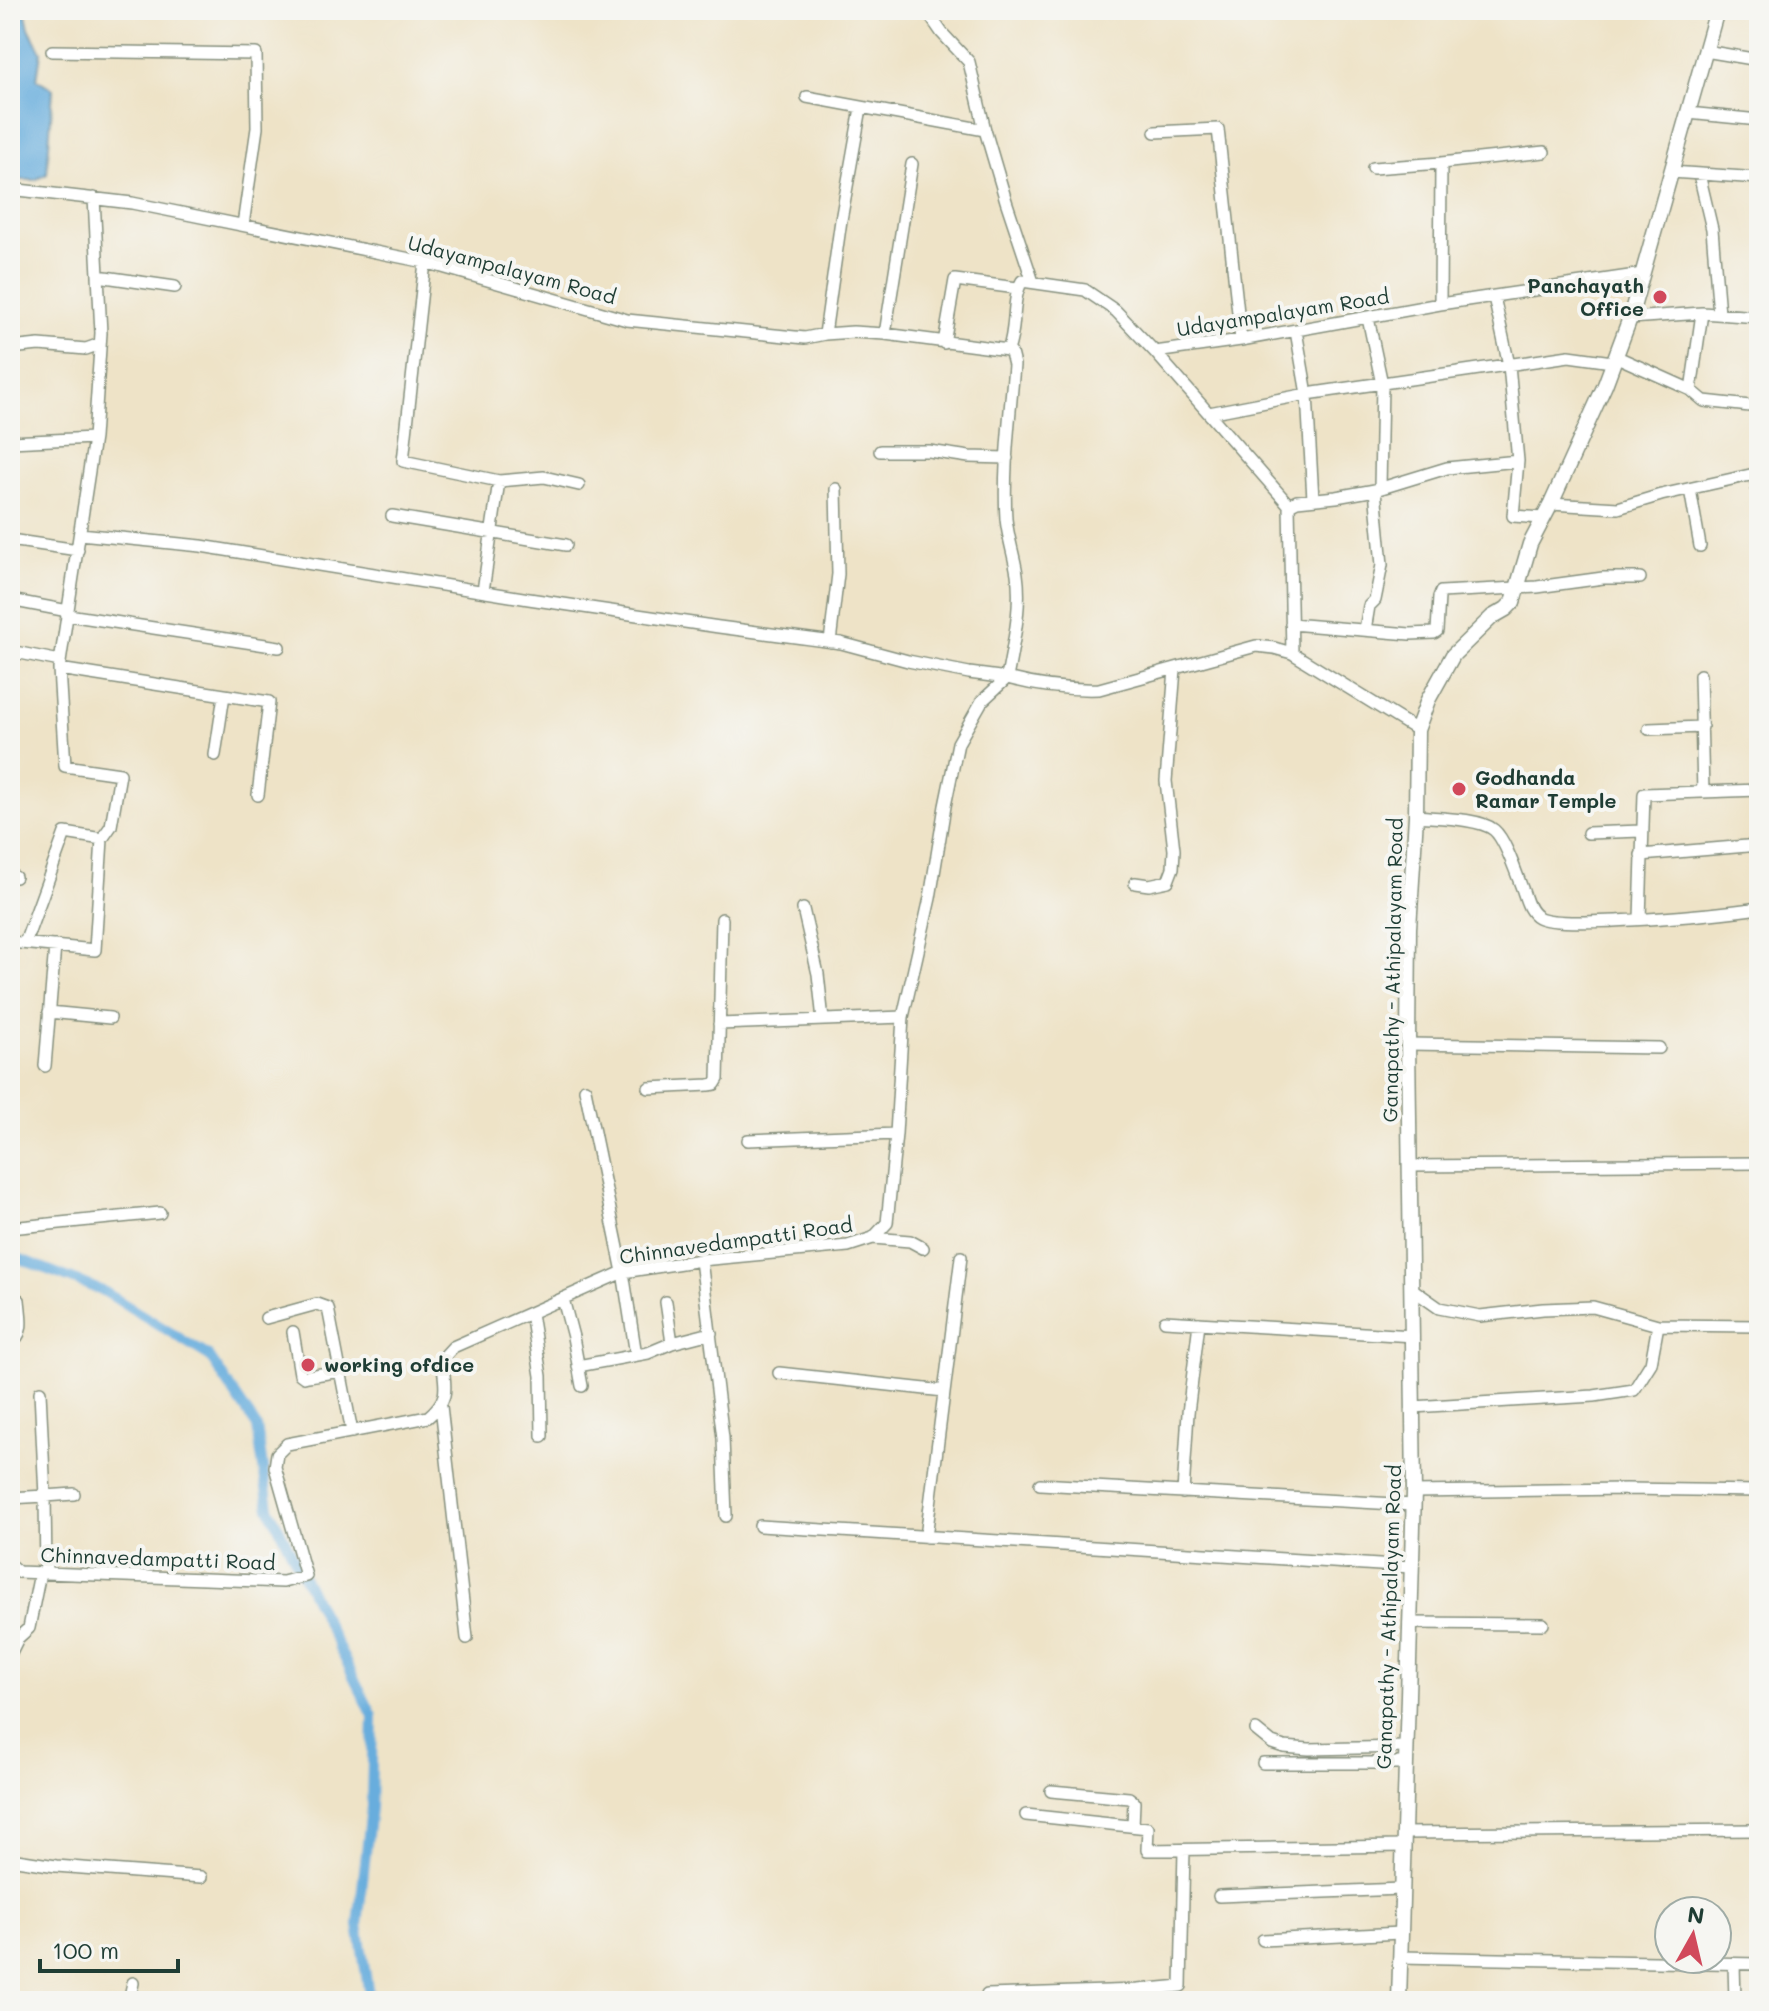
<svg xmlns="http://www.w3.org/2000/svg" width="1769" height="2011" viewBox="0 0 1769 2011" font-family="Mali,sans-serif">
<rect width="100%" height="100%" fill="#f6f6f2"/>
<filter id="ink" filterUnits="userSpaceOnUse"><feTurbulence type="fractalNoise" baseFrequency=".0125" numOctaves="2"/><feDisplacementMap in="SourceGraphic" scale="16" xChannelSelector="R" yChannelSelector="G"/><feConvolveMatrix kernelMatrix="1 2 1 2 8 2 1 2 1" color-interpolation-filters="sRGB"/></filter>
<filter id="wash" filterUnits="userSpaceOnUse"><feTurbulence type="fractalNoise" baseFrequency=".006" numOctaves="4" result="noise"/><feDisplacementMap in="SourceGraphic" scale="32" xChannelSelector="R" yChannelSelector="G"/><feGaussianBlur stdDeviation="1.8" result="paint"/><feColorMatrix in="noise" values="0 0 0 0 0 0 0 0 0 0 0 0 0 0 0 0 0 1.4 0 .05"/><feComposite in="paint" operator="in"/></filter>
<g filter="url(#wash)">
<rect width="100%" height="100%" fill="#eee3c7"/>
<!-- water -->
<path fill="#67addd" stroke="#437588" stroke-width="2" d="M10 10H25L29 28 41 52 37 79 53 89 47 174 35 180H10Z"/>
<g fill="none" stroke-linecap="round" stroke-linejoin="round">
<!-- canal -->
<path stroke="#67addd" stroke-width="10" d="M10 1255 105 1292 209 1356 257 1427 269 1508 373 1716 371 1807 358 1925 370 2001"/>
</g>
</g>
<g filter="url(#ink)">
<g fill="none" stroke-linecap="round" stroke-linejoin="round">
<defs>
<path id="minor" d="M926 10 942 33 969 62 985 130 1006 201 1033 282
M52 51 256 54 257 128 243 225
M1705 51 1759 60
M807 97 985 130
M1688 113 1759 120
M1155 132 1218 129 1241 340
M1373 168 1441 163
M1671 172 1759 178
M1699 174 1712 229 1719 314
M10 189 132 203 425 262 627 320 805 338 825 334 853 332 885 334 1008 350 1011 353 1014 365C1010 416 1003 468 1006 519 1008 538 1014 555 1017 574 1022 608 1013 644 1007 678 1038 686 1067 690 1099 689L1256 646 1274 648 1292 653 1417 730
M425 262 403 461 499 481 544 477 579 485
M98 276 175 287
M1494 297 1509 365 1518 461 1513 516 1543 518
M1440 304 1441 163 1544 152
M1368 318 1382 384 1380 488
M1630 318 1702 313
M1296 331 1307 394 1313 499
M825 334 841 220 861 108
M885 334 912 164
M944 343 955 280 1017 288
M10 348 39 345 86 349 100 344
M1008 350C1017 328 1011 300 1022 281L1085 290 1116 311 1155 352 1241 340 1440 304 1643 274
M1155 352 1289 505 1292 653
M1615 356 1691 390 1702 313 1759 317
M1691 390 1704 401 1759 407
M1209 413 1307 394 1569 356 1612 362
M10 416 11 442
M94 438 59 669 269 702 258 795
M10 442 94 438 101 333 94 198
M880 451H929L969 457 1007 458
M1756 473 1759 509
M1690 489 1700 546
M1551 504 1618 508 1661 495 1759 473
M1289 505 1297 501 1336 497 1375 490 1447 468 1518 461
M392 516 566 545
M80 534 201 546 529 599 719 627 841 643 908 661 969 673 1007 678
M10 540 78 550
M483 591 499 481
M10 600 68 611
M68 615 279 647
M1291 624 1410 634 1434 633 1437 631 1439 597 1441 592 1537 587 1603 578H1640
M1365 630 1369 606 1375 600 1382 565 1375 490
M830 642 838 574 836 489
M10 651 60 661
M1700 675 1703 792
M1649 729 1702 727
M215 755 224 695
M1416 816C1435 818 1480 818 1494 830 1506 840 1517 876 1523 891 1526 900 1529 912 1538 917 1560 930 1726 913 1759 908
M1588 833 1641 831
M1641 855 1759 845
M10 876 15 877
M1135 883 1149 885 1168 881 1173 868 1174 850 1166 781 1175 669
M803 909 818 974 823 1020
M1640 919 1644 794 1759 790
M10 942 95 950 102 839 111 826 120 774 65 766 59 669
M25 943 65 833 102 839
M49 1012 110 1018
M719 1024 903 1017
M1408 1044 1659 1048
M45 1066 55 946
M649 1088 709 1085 715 1084 718 1079 722 919
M585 1089 623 1272 636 1355
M748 1140 896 1134
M1410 1166 1759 1163
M10 1228 160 1213
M873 1238 910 1241 923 1248
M701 1260 723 1438 726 1516
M1412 1289 1439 1308 1480 1316 1543 1309 1593 1307 1658 1325
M10 1294 19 1300C20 1314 26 1336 10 1342
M563 1299 573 1337 582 1386
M666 1302 672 1343
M531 1313 541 1376 542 1436
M266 1318 317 1304 328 1308 352 1432
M1165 1321 1413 1336
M293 1332 300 1374 304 1377 308 1376 341 1371
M578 1366 648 1353 672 1343 711 1333
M779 1373 944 1391
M40 1392 45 1496 74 1494
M441 1406 467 1638
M1413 1407 1594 1396 1634 1390 1651 1363 1658 1325 1759 1326
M1040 1484 1413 1505
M1414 1492 1626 1489 1759 1491
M1183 1493 1188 1413 1199 1323
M10 1498 45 1496 46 1573
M760 1526 1411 1567
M926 1537 961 1257
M10 1565 18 1572 283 1582 306 1576 275 1467 277 1454 287 1444 428 1417C451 1398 445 1387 442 1359L453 1347 623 1272 701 1260 848 1246 873 1238 887 1223 896 1134 903 1017 930 898 945 806 958 743 982 701 1007 678
M1409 1623 1543 1624
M10 1654 18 1638 29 1628 40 1573
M1256 1730 1272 1743 1284 1747 1309 1749 1406 1747
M1263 1763H1405
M1051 1791 1129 1798 1134 1802 1133 1826
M1026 1815 1148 1828 1147 1850 1403 1846
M1403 1833 1759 1830
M10 1859 56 1866 201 1877
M1219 1896 1401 1889
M1263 1940 1400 1933
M1400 1957 1759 1964
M1734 1964 1735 2001
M987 1995 1138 1990 1181 1986 1184 1850
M129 2001 133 1983"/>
<path id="major" d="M1399 2001 1414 1492 1408 1044 1409 928 1416 816 1417 730 1428 700 1453 655 1492 617 1506 609 1513 602 1530 544 1551 504 1605 385 1630 318 1717 10"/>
</defs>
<!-- minor casing -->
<use href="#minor" stroke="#86907e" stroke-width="14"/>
<!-- major casing -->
<use href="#major" stroke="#86907e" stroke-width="17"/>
<!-- minor -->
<use href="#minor" stroke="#fff" stroke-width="11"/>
<!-- major -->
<use href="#major" stroke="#fff" stroke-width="14"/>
</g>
</g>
<!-- markers -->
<g fill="#d1495b" stroke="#f6f6f2" stroke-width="3">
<circle cx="1660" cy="297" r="8"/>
<circle cx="1459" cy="789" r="8"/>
<circle cx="308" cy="1365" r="8"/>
</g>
<g text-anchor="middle" stroke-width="8" stroke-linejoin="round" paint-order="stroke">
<!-- street labels -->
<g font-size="20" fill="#1f3d34" stroke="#f6f6f2">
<text transform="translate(512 270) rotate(15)" y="7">Udayampalayam Road</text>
<text transform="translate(1283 313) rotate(-9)" y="7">Udayampalayam Road</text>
<text transform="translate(1393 970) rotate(-89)" y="7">Ganapathy - Athipalayam Road</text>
<text transform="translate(736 1241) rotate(-8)" y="7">Chinnavedampatti Road</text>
<text transform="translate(158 1559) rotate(2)" y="7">Chinnavedampatti Road</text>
<text transform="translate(1389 1617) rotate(-88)" y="7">Ganapathy - Athipalayam Road</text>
</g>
<!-- poi labels -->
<g font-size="20" font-weight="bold" fill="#1f3d34" stroke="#f6f6f2" text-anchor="start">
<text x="1644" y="293" text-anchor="end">Panchayath<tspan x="1644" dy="23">Office</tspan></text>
<text x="1475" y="785">Godhanda<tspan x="1475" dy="23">Ramar Temple</tspan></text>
<text x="324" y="1372">working ofdice</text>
</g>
</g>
<!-- margin -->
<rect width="1769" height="2011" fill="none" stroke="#f6f6f2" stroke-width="40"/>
<!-- north arrow -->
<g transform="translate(1693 1935) rotate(8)"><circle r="38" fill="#f6f6f2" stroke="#a0aca6" stroke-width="2"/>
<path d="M0-6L14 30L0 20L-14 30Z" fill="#d1495b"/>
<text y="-12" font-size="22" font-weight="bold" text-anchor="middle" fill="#1f3d34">N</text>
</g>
<!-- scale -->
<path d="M40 1959v12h138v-12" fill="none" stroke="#1f3d34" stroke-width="4"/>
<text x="52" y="1959" font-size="24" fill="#1f3d34" stroke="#f6f6f2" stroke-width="6" paint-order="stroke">100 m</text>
</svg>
